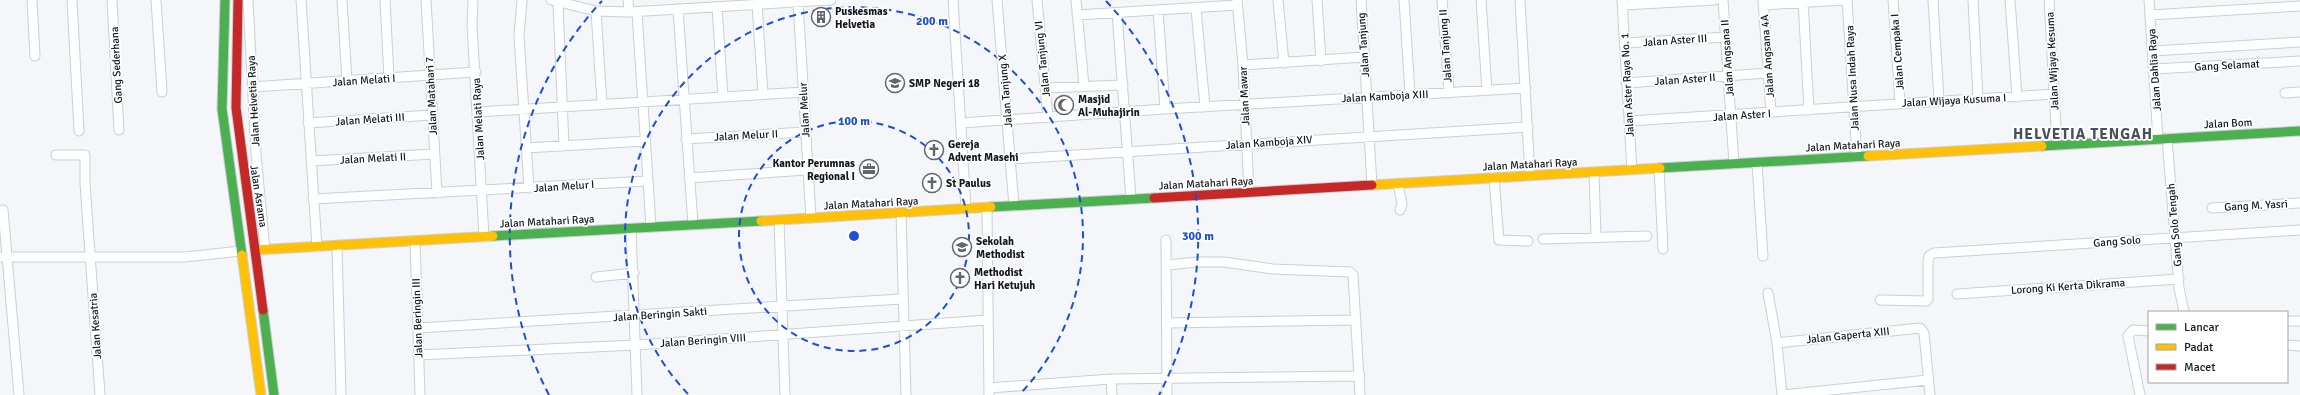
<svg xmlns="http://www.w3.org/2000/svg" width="2300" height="395" viewBox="0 0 2300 395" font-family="Signika,sans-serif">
<rect width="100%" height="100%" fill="#f4f6f9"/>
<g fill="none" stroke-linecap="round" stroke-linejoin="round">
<defs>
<path id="street" d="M32 0 35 56
M72 0 79 131
M112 0 119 130
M156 0 162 92
M248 0 256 154 265 250
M301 0 317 247
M342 0 347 81
M385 0 389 78
M426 0 437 193
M473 0 472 25 484 237
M522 0 519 36 529 188
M551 0 596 11 629 12 831 0
M628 0 629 12
M953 0 966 209
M997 0 1014 206
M1037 0 1048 118
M1076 0 1084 86
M1237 0 1243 65 1249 192
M1278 0 1284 63
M1317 0 1321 61
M1361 0 1372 185
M1404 0 1410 94
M1442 0 1449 92
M1481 0 1487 90
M1520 0 1530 176
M1622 0 1632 170
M1723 0 1734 164
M1763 0 1771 113
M1803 0 1809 110
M1847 0 1857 157
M1893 0 1900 103
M1933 0 1939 101
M1973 0 1978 99
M2010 0 2017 97
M2049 0 2057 145
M2149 0 2158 139
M798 2 811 218
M558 3 564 146
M757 4 763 94
M1623 5 1715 0
M1763 5 1843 0
M717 7 723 97
M678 9 693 225
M1196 9 1205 107
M1158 10 1165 109
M596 11 602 104
M637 12 651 227
M1117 13 1131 199
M1077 15 1237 5
M2150 15 2300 6
M1625 43 1726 37
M2153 51 2300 42
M1243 65 1364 57
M2154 69 2300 61
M1626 83 1768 73
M252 87 476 72
M1045 88 1123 85
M2285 93 2300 92
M478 112 804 92
M1629 121 2054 94
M308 123 432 115
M961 123 1165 109 1526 88
M2167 138 2179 288 2184 312
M686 139 805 132
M526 148 645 141
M56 155H85V183L100 395
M1011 159 1528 127
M311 161 434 154
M1757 163 1763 256
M1659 168 1663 249
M1594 172 1596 237
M689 178 807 170
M1494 178 1499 240 1528 241
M1398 184 1402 204 1400 210
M313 199 647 181
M987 208 989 395
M2212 208 2300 203
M3 210 19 395
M901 213 906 395
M779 220 785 395
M631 229 637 395
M1543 239 1647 236
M1166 240 1167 395
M415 241 420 395
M337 246 341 395
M0 257H185L241 251
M1167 265 1197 262H1224L1273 269 1350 272 1353 275 1360 395
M596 277 634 273
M1768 293 1777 343 1782 395 1928 380
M1957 294 2179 279
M1880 300 1926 301 1928 299V261L1929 256 1934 253 2300 230
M2287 321H2300
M1167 323 1356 320
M417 328 902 299
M1777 343 1920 328 1924 333 1930 395
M2287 345 2300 346
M418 355 636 345 988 320
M1111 379 1112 395
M989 388 1111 379 1360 376
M2140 395 2128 336 2133 330 2149 331"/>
<path id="fast" d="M225 0 222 109 242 255
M2042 146 2300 131
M1660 168 1868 156
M991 207 1154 198
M493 236 761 221
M263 310 274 395"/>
<path id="slow" d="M1868 156 2042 146
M1372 185 1660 168
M761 221 991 207
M256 250 493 236
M242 255 261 395"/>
<path id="jam" d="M238 0 236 108 263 310
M1154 198 1372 185"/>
</defs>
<!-- street casing -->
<use href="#street" stroke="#cbcfd3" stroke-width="11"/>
<!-- fast casing -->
<use href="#fast" stroke="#cbcfd3" stroke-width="11"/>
<!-- slow casing -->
<use href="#slow" stroke="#cbcfd3" stroke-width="11"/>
<!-- jam casing -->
<use href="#jam" stroke="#cbcfd3" stroke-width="11"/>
<!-- street -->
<use href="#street" stroke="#fdfefe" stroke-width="9"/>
<!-- fast -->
<use href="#fast" stroke="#4caf50" stroke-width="9"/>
<!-- slow -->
<use href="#slow" stroke="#ffc107" stroke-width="9"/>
<!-- jam -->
<use href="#jam" stroke="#c62828" stroke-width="9"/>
</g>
<!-- distance rings -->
<g fill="none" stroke="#1d4ed8" stroke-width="2" stroke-dasharray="7 5">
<circle cx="854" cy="236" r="115"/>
<path d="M688 394A229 229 0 1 1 1020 394"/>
<path d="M549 395A344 344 0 0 1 602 1M1106 1A344 344 0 0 1 1159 395"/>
</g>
<!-- icons -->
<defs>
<symbol id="building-ring" viewBox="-11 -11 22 22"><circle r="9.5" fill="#fff" stroke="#62666a" stroke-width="1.5"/><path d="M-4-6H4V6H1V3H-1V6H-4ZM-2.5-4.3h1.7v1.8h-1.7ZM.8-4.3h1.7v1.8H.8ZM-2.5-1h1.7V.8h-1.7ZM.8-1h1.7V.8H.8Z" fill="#62666a"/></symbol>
<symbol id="school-ring" viewBox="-11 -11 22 22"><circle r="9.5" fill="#fff" stroke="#62666a" stroke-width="1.5"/><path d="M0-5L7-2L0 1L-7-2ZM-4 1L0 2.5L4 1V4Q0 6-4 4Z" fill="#62666a"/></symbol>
<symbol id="mosque-ring" viewBox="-11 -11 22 22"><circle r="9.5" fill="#fff" stroke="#62666a" stroke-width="1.5"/><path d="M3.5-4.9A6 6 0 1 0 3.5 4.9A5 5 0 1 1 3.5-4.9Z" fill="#62666a"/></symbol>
<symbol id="church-ring" viewBox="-11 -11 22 22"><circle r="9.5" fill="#fff" stroke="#62666a" stroke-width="1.5"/><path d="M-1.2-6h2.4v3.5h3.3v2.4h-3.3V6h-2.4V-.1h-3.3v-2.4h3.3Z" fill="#62666a"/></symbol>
<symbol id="office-ring" viewBox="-11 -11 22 22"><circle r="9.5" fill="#fff" stroke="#62666a" stroke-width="1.5"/><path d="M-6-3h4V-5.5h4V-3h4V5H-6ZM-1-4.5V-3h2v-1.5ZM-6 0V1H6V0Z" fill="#62666a"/></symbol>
</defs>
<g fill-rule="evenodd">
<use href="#building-ring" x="810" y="6" width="22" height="22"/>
<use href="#school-ring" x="884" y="72" width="22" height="22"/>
<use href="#mosque-ring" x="1053" y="94" width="22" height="22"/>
<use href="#church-ring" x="923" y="139" width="22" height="22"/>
<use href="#office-ring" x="858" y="158" width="22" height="22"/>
<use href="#church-ring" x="921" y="172" width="22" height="22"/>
<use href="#school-ring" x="951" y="236" width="22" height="22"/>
<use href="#church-ring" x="949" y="267" width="22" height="22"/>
</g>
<g text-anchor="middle" stroke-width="3.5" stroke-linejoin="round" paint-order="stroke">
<!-- poi labels -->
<g font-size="11" font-weight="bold" fill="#13181d" stroke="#fff" text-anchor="start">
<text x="835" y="15">Puskesmas<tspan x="835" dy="13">Helvetia</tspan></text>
<text x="909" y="87">SMP Negeri 18</text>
<text x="1078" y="103">Masjid<tspan x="1078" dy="13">Al-Muhajirin</tspan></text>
<text x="948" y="148">Gereja<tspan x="948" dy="13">Advent Masehi</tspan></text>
<text x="855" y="167" text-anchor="end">Kantor Perumnas<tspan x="855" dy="13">Regional I</tspan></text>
<text x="946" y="187">St Paulus</text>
<text x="976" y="245">Sekolah<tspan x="976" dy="13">Methodist</tspan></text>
<text x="974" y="276">Methodist<tspan x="974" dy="13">Hari Ketujuh</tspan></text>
</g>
<!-- street labels -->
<g font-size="11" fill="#13181d" stroke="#fff">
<text transform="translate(1675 40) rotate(-4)" y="4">Jalan Aster III</text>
<text transform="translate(1363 45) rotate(-94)" y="4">Jalan Tanjung</text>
<text transform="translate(1445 46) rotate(-94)" y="4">Jalan Tanjung II</text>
<text transform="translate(1897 52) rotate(-94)" y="4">Jalan Cempaka I</text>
<text transform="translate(1767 56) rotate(-94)" y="4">Jalan Angsana 4A</text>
<text transform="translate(1727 58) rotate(-94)" y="4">Jalan Angsana II</text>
<text transform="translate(1042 59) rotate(-96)" y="4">Jalan Tanjung VI</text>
<text transform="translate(2052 61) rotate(-93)" y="4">Jalan Wijaya Kesuma</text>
<text transform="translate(116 65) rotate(-93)" y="4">Gang Sederhana</text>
<text transform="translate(2227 65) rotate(-3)" y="4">Gang Selamat</text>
<text transform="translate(2154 70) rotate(-94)" y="4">Jalan Dahlia Raya</text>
<text transform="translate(1852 78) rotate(-93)" y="4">Jalan Nusa Indah Raya</text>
<text transform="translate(1685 79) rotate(-4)" y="4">Jalan Aster II</text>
<text transform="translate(364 80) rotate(-4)" y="4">Jalan Melati I</text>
<text transform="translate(1627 85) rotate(-93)" y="4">Jalan Aster Raya No. 1</text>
<text transform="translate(1005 91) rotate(-95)" y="4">Jalan Tanjung X</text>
<text transform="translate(431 96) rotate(-93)" y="4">Jalan Matahari 7</text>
<text transform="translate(1244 96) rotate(-93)" y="4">Jalan Mawar</text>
<text transform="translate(1385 96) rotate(-3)" y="4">Jalan Kamboja XIII</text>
<text transform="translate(1954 100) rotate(-3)" y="4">Jalan Wijaya Kusuma I</text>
<text transform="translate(253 101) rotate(-93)" y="4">Jalan Helvetia Raya</text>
<text transform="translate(804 110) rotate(-93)" y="4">Jalan Melur</text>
<text transform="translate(1742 115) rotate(-4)" y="4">Jalan Aster I</text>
<text transform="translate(370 119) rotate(-4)" y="4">Jalan Melati III</text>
<text transform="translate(478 119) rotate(-93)" y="4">Jalan Melati Raya</text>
<text transform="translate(2228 123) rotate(-3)" y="4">Jalan Bom</text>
<text transform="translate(746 135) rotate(-3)" y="4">Jalan Melur II</text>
<text transform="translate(1269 142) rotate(-4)" y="4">Jalan Kamboja XIV</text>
<text transform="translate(1853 145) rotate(-3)" y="4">Jalan Matahari Raya</text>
<text transform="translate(373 158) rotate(-3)" y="4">Jalan Melati II</text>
<text transform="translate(1530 164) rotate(-3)" y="4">Jalan Matahari Raya</text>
<text transform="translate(1206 183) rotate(-3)" y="4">Jalan Matahari Raya</text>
<text transform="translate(564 186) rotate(-4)" y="4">Jalan Melur I</text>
<text transform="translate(259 196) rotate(81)" y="4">Jalan Asrama</text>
<text transform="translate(871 203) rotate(-3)" y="4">Jalan Matahari Raya</text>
<text transform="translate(2256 205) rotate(-3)" y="4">Gang M. Yasri</text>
<text transform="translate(547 221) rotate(-3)" y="4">Jalan Matahari Raya</text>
<text transform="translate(2174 225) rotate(-95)" y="4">Gang Solo Tengah</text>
<text transform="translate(2117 241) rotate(-4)" y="4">Gang Solo</text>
<text transform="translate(2068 286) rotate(-4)" y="4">Lorong Ki Kerta Dikrama</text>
<text transform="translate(660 314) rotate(-4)" y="4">Jalan Beringin Sakti</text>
<text transform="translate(417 318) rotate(-92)" y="4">Jalan Beringin III</text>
<text transform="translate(95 326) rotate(-94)" y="4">Jalan Kesatria</text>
<text transform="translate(1848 335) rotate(-6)" y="4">Jalan Gaperta XIII</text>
<text transform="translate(703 340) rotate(-4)" y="4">Jalan Beringin VIII</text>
</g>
<!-- district labels -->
<g font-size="15" font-weight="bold" letter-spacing="1" fill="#46515d" stroke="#fff">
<text x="2083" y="139">HELVETIA TENGAH</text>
</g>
</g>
<circle cx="854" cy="236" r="6" fill="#1d4ed8" stroke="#fff" stroke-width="2"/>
<g font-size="12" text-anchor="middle" font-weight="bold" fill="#1d4ed8" stroke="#fff" stroke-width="3.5" stroke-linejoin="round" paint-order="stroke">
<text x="932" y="25">200 m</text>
<text x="854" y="125">100 m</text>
<text x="1198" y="240">300 m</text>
</g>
<!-- legend -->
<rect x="2148" y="311" width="140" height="72" fill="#ffffff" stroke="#a1a3a5"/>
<rect x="2156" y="324" width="20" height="6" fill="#4caf50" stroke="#a1a3a5"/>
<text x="2184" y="331" font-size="12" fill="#13181d">Lancar</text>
<rect x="2156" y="344" width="20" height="6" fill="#ffc107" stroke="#a1a3a5"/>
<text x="2184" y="351" font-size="12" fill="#13181d">Padat</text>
<rect x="2156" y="364" width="20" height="6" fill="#c62828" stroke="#a1a3a5"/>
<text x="2184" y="371" font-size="12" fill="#13181d">Macet</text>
</svg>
